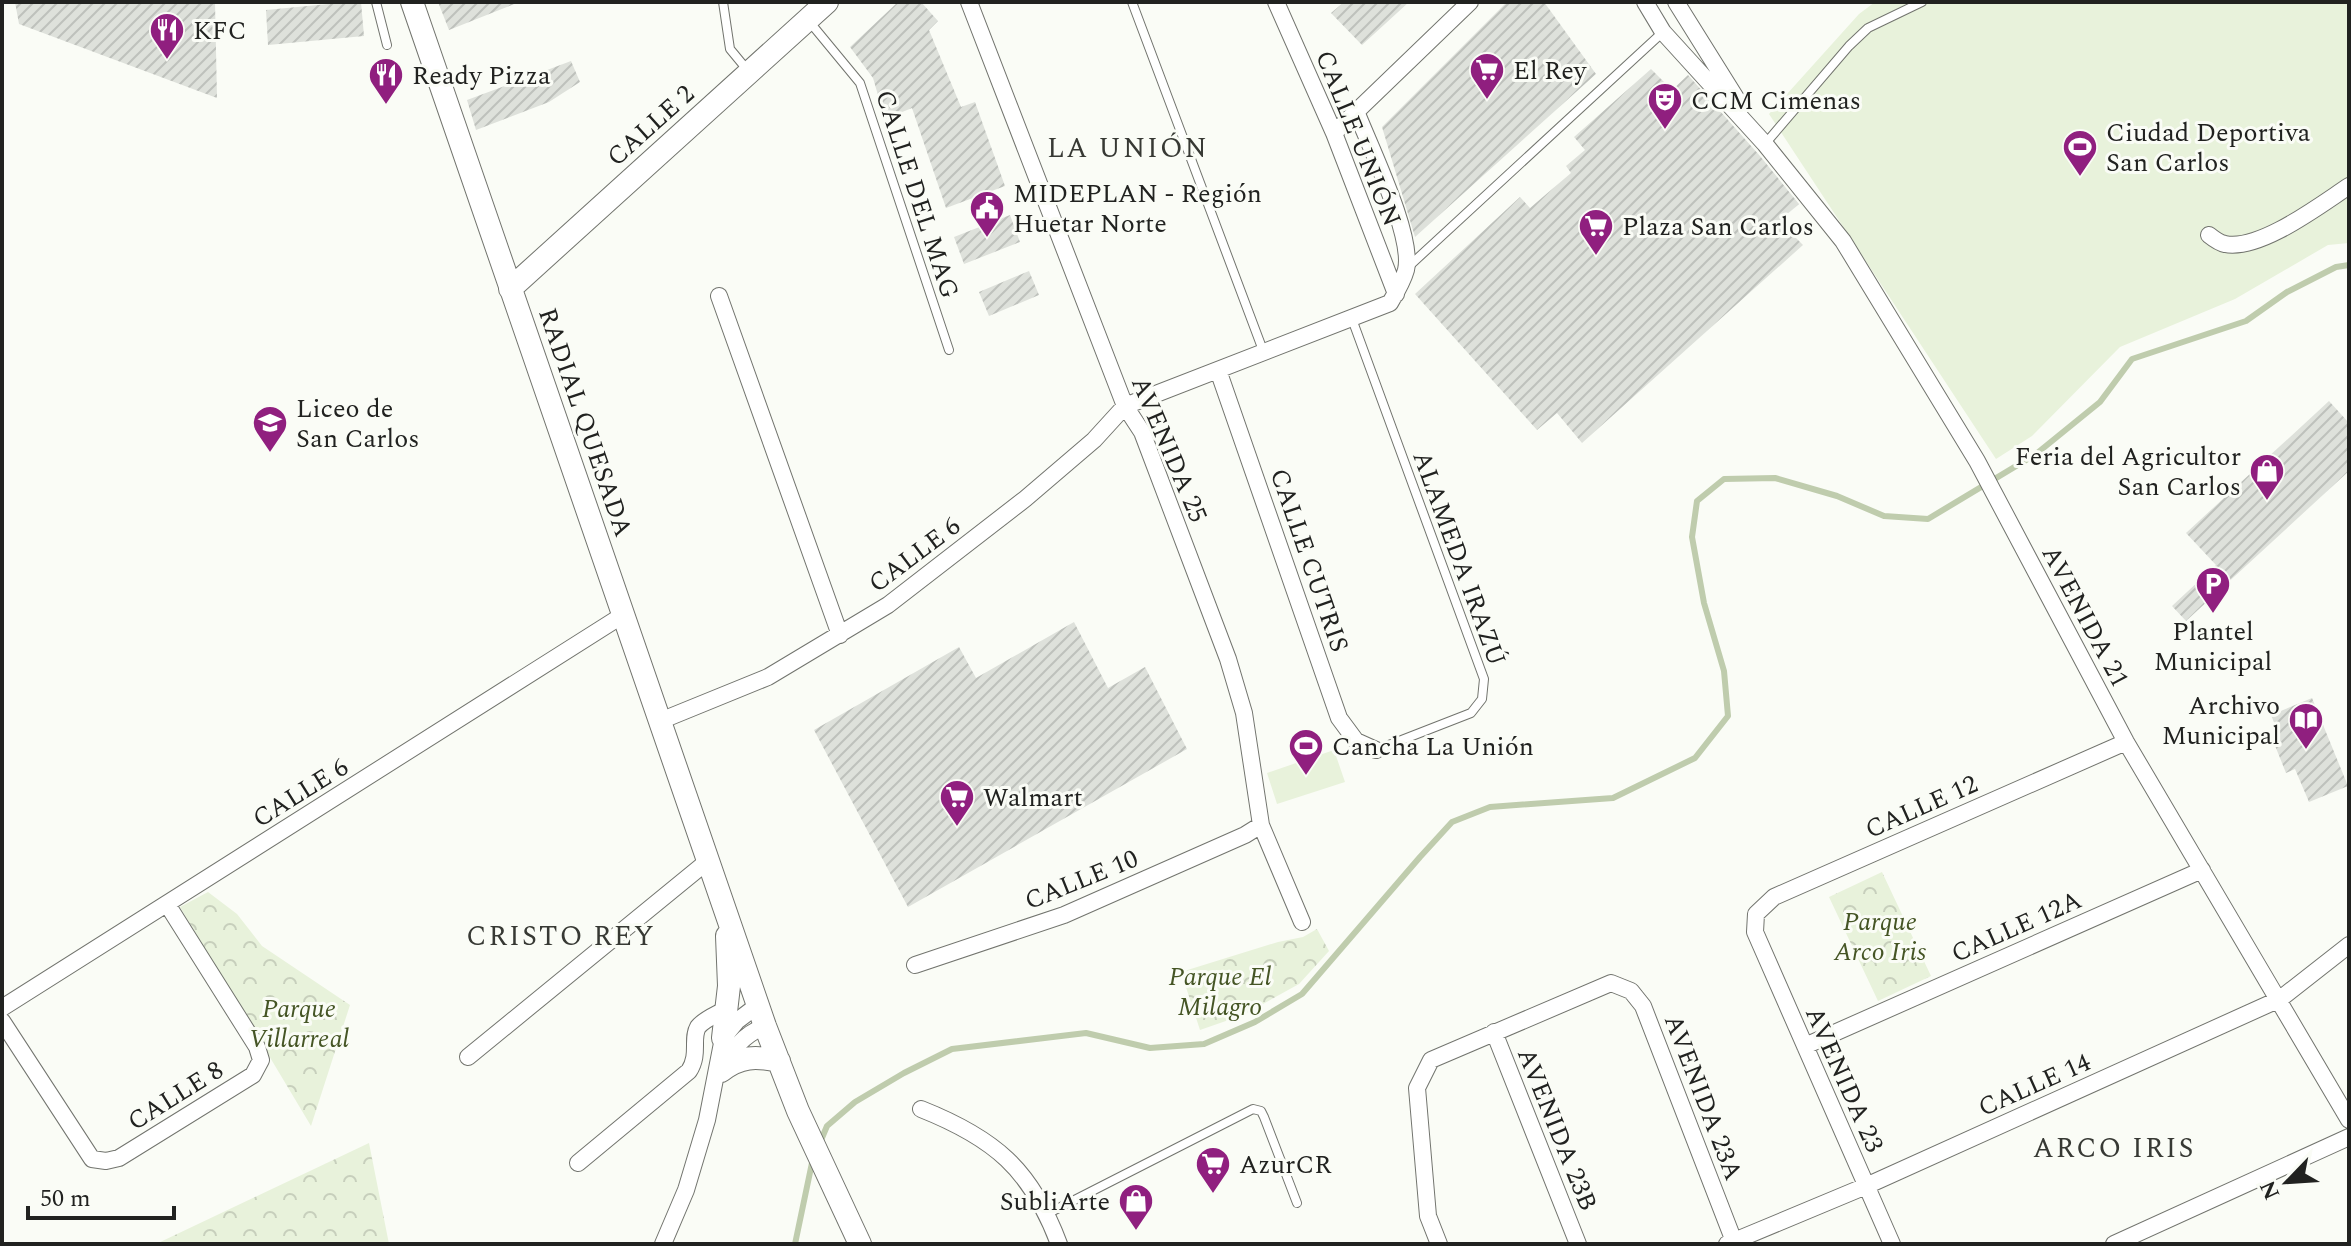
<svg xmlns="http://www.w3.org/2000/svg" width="2351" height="1246" viewBox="0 0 2351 1246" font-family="Spectral,serif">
<defs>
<pattern id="forest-crowns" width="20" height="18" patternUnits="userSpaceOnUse" patternTransform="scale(2)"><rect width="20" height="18" fill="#e8f2db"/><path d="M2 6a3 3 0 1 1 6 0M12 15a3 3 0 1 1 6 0" fill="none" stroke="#c7cfbc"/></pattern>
<pattern id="building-hatch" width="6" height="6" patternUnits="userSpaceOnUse" patternTransform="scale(2)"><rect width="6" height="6" fill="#dee1db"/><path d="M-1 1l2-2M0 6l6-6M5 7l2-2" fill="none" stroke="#bec1bc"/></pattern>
</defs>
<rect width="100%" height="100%" fill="#fafcf6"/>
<!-- forest -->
<path fill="url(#forest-crowns)" d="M1882 872 1931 976 1878 1001 1829 897Z
M208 892 237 914 262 946 350 1005 311 1126 180 907Z
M1317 929 1329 951 1299 984 1243 1015 1200 1030 1181 972 1278 942 1303 937Z
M369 1143 389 1244H156Z"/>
<!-- pitch -->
<path fill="#e8f2db" d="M1875 2H2349V243L2328 245 2235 299 2120 347 2032 436 1996 459 1769 114 1859 14Z
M1334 750 1345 782 1277 804 1267 773Z"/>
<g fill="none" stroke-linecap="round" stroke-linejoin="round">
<!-- stream -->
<path stroke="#bfccad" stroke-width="6" d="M819 1145 827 1126 855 1102 904 1073 952 1049 1086 1033 1150 1048 1204 1044 1255 1022 1302 994 1420 857 1452 822 1490 807 1613 798 1695 758 1728 716 1724 671 1704 603 1692 537 1697 501 1724 479 1775 478 1837 496 1884 516 1928 519 2036 454 2100 402 2132 359 2246 321 2287 292 2336 267 2349 265
M795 1244 813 1158"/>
</g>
<!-- building -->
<path fill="url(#building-hatch)" d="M15 2H215L217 98 19 24Z
M349 2H361L364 36 268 45 266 10Z
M438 2H517V3L449 30Z
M898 2H921L938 21 929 30 961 107 975 102 1005 186 946 208 912 108 885 119 873 78 850 47Z
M1344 2H1409L1362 45 1331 13Z
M1507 2H1544L1596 74 1415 237 1382 127Z
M571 61 580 82 549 102 476 130 467 100Z
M1651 69 1672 90 1688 75 1760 156 1799 204 1779 221 1803 245 1582 443 1557 413 1537 430 1415 294 1520 197 1530 208 1571 173 1566 166 1585 150 1574 137Z
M1010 215 1020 242 964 264 954 237Z
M1029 271 1039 295 989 316 979 292Z
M2329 401 2349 423V471L2186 621 2172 606 2216 565 2186 533Z
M1074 622 1108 688 1145 667 1187 749 908 907 814 730 959 647 976 678Z
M2312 698 2348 786 2309 802 2295 769 2286 773 2270 733 2277 730 2271 715Z"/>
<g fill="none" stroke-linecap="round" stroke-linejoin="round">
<defs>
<path id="service" d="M376 2 387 45
M723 2 730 49 749 72
M1132 2 1264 353
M808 20 860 83 949 350
M1765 144 1849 46 1868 28 1922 2
M1407 268 1663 32
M1352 319 1484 679 1482 699 1471 713 1376 750
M1047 1214 1253 1109 1261 1111 1264 1117 1297 1203"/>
<path id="minor" d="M969 2 1125 406 1142 432 1228 659 1244 713 1261 825 1302 922
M1276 2 1334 133 1396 294
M1645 2 1663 32 1765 144 1843 241 1977 461 2126 742 2349 1120
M1676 2 1741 106
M1334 133 1470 2
M2209 235C2214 239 2219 243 2225 244 2260 251 2320 205 2349 186
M719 296 840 635
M1218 370 1339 718 1356 741 1376 750
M660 721 768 677 888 605 1025 499 1094 440 1125 406 1390 303C1396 293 1403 281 1406 270 1414 236 1369 145 1356 111
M915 965 1064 915 1245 835 1261 825
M2 1008 623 615
M2 1021 92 1159 106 1161 119 1158 253 1075 261 1060 257 1047 167 904
M1494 1032 1578 1244
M1805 1046 2202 870
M468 1057 709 860
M723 1067C734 1048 743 1035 765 1026
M921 1109C994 1138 1031 1169 1059 1244
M578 1163 689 1071C700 1054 691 1039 698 1027 704 1019 718 1014 726 1009
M663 1244 686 1190 707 1120 723 1038 737 1021 758 1005
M1439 1244 1428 1216 1417 1088 1431 1060 1611 983 1631 991 1643 1006 1735 1244
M1727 1244 1866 1186 2280 999 2349 945
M1892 1244 1755 932 1756 914 1774 897 2126 742
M2114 1244 2349 1137"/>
<path id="secondary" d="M412 2 765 1026 798 1111 860 1244
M510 289 827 2
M723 1038 729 986 727 936
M721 1071C740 1056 756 1056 779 1061"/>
</defs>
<!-- service casing -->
<use href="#service" stroke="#72746e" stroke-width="10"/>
<!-- minor casing -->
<use href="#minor" stroke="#72746e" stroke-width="18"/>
<!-- secondary casing -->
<use href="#secondary" stroke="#72746e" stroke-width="24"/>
<!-- service -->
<use href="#service" stroke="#fff" stroke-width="8"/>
<!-- minor -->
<use href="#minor" stroke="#fff" stroke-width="16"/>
<!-- secondary -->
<use href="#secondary" stroke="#fff" stroke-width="22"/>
</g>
<!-- icons -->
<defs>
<symbol id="restaurant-pin" viewBox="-11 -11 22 30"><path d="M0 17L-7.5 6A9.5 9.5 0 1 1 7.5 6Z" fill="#901f7f" stroke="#fafcf6"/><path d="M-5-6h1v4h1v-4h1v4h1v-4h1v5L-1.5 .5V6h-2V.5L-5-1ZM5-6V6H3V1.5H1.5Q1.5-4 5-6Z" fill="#fff"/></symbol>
<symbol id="supermarket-pin" viewBox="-11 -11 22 30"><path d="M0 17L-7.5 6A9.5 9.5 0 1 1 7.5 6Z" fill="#901f7f" stroke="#fafcf6"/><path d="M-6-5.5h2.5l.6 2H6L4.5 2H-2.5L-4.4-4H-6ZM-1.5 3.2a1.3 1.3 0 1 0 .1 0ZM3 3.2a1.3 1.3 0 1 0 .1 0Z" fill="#fff"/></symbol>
<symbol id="theatre-pin" viewBox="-11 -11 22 30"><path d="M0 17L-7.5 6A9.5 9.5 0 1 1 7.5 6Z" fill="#901f7f" stroke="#fafcf6"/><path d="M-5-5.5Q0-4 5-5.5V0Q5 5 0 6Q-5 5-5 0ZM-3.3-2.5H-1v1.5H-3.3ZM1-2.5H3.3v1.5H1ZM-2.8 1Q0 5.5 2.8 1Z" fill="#fff"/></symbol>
<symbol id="stadium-pin" viewBox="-11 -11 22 30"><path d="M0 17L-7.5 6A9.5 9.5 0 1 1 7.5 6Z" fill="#901f7f" stroke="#fafcf6"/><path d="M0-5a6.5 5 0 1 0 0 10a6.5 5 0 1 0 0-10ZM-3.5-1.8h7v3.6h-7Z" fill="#fff"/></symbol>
<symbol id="civic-pin" viewBox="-11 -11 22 30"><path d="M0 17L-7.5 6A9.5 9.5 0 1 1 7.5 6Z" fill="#901f7f" stroke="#fafcf6"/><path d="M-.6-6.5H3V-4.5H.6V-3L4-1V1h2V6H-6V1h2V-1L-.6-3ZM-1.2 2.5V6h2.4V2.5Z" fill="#fff"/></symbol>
<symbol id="school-pin" viewBox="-11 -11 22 30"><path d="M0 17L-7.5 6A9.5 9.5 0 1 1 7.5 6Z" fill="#901f7f" stroke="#fafcf6"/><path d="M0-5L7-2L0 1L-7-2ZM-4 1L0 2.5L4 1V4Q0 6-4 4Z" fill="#fff"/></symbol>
<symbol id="shop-pin" viewBox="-11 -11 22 30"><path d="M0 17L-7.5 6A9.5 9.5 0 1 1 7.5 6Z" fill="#901f7f" stroke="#fafcf6"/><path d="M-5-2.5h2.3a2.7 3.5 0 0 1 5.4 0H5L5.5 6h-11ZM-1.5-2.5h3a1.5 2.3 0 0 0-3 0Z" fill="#fff"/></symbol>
<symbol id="parking-pin" viewBox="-11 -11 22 30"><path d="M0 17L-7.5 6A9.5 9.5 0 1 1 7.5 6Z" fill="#901f7f" stroke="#fafcf6"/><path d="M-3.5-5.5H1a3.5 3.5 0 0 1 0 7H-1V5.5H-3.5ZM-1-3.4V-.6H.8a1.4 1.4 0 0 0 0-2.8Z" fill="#fff"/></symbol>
<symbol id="library-pin" viewBox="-11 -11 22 30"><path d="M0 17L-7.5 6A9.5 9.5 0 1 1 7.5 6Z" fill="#901f7f" stroke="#fafcf6"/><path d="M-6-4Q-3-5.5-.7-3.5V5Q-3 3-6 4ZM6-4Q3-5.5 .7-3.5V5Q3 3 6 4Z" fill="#fff"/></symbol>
</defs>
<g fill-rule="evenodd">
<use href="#restaurant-pin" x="147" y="10" width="40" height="54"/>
<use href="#supermarket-pin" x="1467" y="50" width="40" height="54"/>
<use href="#restaurant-pin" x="366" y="55" width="40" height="54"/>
<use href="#theatre-pin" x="1645" y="80" width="40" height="54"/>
<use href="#stadium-pin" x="2060" y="127" width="40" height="54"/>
<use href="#civic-pin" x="967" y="188" width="40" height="54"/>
<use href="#supermarket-pin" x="1576" y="206" width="40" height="54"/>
<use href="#school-pin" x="250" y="403" width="40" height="54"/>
<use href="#shop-pin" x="2247" y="451" width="40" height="54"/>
<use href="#parking-pin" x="2193" y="564" width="40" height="54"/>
<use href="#library-pin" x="2286" y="700" width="40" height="54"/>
<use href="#stadium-pin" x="1286" y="726" width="40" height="54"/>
<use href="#supermarket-pin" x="937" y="777" width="40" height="54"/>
<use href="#supermarket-pin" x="1193" y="1144" width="40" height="54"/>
<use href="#shop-pin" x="1116" y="1181" width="40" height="54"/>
</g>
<g text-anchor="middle" stroke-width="6" stroke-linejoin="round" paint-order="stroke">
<!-- poi labels -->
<g font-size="26" fill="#212220" stroke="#fafcf6" text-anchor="start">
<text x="193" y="39">KFC</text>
<text x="1513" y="79">El Rey</text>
<text x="412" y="84">Ready Pizza</text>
<text x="1691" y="109">CCM Cimenas</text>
<text x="2106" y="141">Ciudad Deportiva<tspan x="2106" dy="30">San Carlos</tspan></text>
<text x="1013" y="202">MIDEPLAN - Región<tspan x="1013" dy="30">Huetar Norte</tspan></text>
<text x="1622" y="235">Plaza San Carlos</text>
<text x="296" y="417">Liceo de<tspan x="296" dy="30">San Carlos</tspan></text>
<text x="2241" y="465" text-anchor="end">Feria del Agricultor<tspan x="2241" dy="30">San Carlos</tspan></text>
<text x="2213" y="640" text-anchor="middle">Plantel<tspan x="2213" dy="30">Municipal</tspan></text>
<text x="2280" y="714" text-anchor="end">Archivo<tspan x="2280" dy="30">Municipal</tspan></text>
<text x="1332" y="755">Cancha La Unión</text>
<text x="983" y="806">Walmart</text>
<text x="1239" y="1173">AzurCR</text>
<text x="1110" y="1210" text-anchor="end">SubliArte</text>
</g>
<!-- street labels -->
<g font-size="26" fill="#212220" stroke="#fafcf6">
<text transform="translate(650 125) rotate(-42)" y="9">CALLE 2</text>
<text transform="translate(1359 138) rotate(68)" y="9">CALLE UNIÓN</text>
<text transform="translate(918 194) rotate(72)" y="9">CALLE DEL MAG</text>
<text transform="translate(586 422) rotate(71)" y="9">RADIAL QUESADA</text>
<text transform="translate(1170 449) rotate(67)" y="9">AVENIDA 25</text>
<text transform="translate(914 554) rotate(-37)" y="9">CALLE 6</text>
<text transform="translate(1460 558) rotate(70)" y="9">ALAMEDA IRAZÚ</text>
<text transform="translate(1310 560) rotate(71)" y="9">CALLE CUTRIS</text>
<text transform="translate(2086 616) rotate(62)" y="9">AVENIDA 21</text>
<text transform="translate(300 792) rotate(-32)" y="9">CALLE 6</text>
<text transform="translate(1921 806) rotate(-24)" y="9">CALLE 12</text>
<text transform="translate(1081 879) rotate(-22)" y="9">CALLE 10</text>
<text transform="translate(2016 926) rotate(-24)" y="9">CALLE 12A</text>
<text transform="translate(1845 1079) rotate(66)" y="9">AVENIDA 23</text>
<text transform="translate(2034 1084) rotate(-24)" y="9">CALLE 14</text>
<text transform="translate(175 1095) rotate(-32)" y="9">CALLE 8</text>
<text transform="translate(1704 1097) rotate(69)" y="9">AVENIDA 23A</text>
<text transform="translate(1558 1129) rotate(68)" y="9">AVENIDA 23B</text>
</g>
<!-- park labels -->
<g font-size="26" font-style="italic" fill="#455525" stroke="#fafcf6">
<text x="1880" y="930">Parque<tspan x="1880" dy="30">Arco Iris</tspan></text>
<text x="1220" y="985">Parque El<tspan x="1220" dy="30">Milagro</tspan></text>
<text x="299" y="1017">Parque<tspan x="299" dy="30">Villarreal</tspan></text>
</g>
<!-- neighbourhood labels -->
<g font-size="28" letter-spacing="2" fill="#373934" stroke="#fafcf6">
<text x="1128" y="157">LA UNIÓN</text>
<text x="561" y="945">CRISTO REY</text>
<text x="2114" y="1157">ARCO IRIS</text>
</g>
</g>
<!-- border -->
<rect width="2351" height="1246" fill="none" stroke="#212220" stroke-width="8"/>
<!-- north arrow -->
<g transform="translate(2287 1182) rotate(245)" stroke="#fafcf6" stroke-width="6" paint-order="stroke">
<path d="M0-6L14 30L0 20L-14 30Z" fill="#212220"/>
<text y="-12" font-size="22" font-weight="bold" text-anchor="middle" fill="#212220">N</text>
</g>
<!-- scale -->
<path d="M28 1206v12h146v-12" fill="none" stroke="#212220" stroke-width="4"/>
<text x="40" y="1206" font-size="24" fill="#212220" stroke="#fafcf6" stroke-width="6" paint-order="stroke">50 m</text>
</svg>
